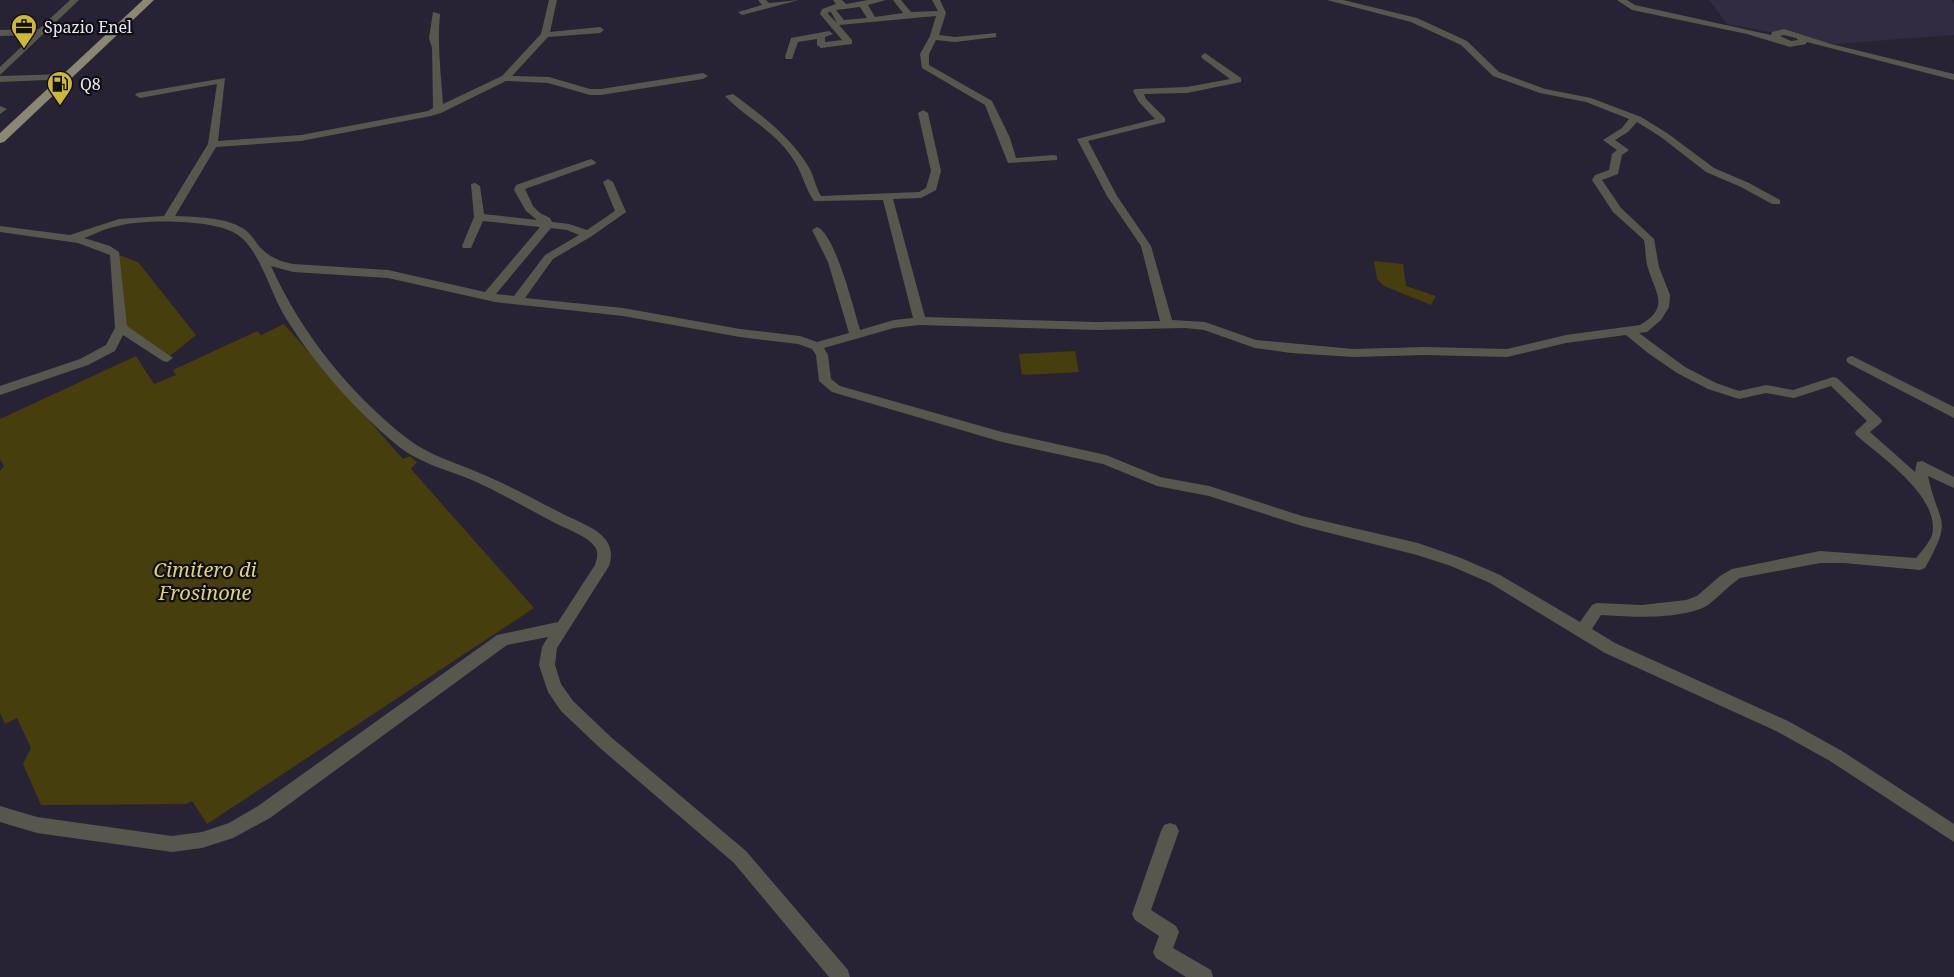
<svg xmlns="http://www.w3.org/2000/svg" width="1954" height="977" viewBox="0 0 1954 977" font-family="'Noto Serif',serif">
<rect width="100%" height="100%" fill="#272334"/>
<!-- built -->
<path fill="#322c43" d="M1709 0H1951L1954 3V35L1835 44 1727 24Z"/>
<!-- green -->
<path fill="#463e0d" d="M119 255 138 262 196 335 170 356 124 326Z
M1374 261 1403 264 1406 286 1436 296 1431 305 1384 286 1377 279Z
M284 324 403 459 410 456 417 462 411 469 534 608 207 824 192 801 186 804 41 805 23 764 31 748 17 718 5 724 0 713V471L4 466 0 459V419L136 356 154 384 176 375 173 370 257 331 261 335Z
M1075 351 1079 372 1022 375 1019 354Z"/>
<g fill="none" stroke-linecap="round" stroke-linejoin="round">
<!-- minor -->
<path fill="#58574e" fill-rule="evenodd" d="M70 0H79L0 75V67L34 35 0 36V30L39 29Z
M549 0H557L550 32 600 27 604 30 600 33 548 37 512 76 549 77 590 89H601L703 73 708 76 703 79 601 95H590L548 83 506 81 441 113 431 116 301 141 216 147 175 216C196 217 226 217 244 229 253 235 256 244 263 250 271 258 282 262 293 264L388 270 485 292 540 227 483 221 471 248H463L462 246 474 217 471 184 475 183 480 186 484 214 537 220 526 211 514 190 516 185 591 159 596 162 595 164 525 189 533 206 540 213 550 218 552 222 569 224 587 230 615 211 603 182 608 179 613 182 626 212 592 236 553 259 525 298 623 308 740 329 800 336 817 342 849 333 828 262 812 230 817 227C835 233 854 310 860 330L894 320 913 318 883 200 814 201C804 187 802 170 791 156 774 131 745 117 725 96L733 94C761 115 790 136 808 166 814 175 815 186 821 196L919 192 926 188 931 171 918 113 923 110 928 113 941 171 936 190 921 198 893 199 925 317 1096 322 1160 321 1141 246 1107 196 1077 139 1155 119 1139 102 1133 91 1135 89 1187 87 1230 79 1202 58 1201 56 1205 53 1241 78V82L1187 93 1144 94 1146 99 1165 118V122L1088 141 1117 196 1151 246 1172 320 1205 322 1256 340 1353 349 1425 347 1507 349 1566 335 1640 325C1671 307 1655 293 1648 268 1645 259 1646 250 1644 240L1613 212 1592 180 1595 175 1609 170 1612 154 1617 150 1603 140 1622 128 1629 119 1586 102 1540 93 1493 76 1461 45 1411 22 1327 0H1343L1417 18 1467 41 1499 72 1545 89 1591 98 1641 117 1667 133 1714 168 1749 183 1780 200V204H1772L1741 187 1706 172 1661 137 1637 122 1628 132 1615 140 1629 150 1622 155 1618 174 1602 180 1621 208 1654 239 1659 267 1670 295 1669 307 1661 320 1647 332 1639 333 1685 367 1716 383 1739 391 1766 385 1793 390 1833 377 1837 378 1881 419 1882 422 1870 432 1915 472 1917 462 1922 461 1954 477V488L1928 476C1939 527 1954 516 1925 568L1920 570 1844 563H1820L1740 578C1728 586 1719 597 1708 605 1684 620 1628 617 1601 615L1592 629 1615 643 1788 721 1842 751 1954 824V842L1830 761 1776 731 1605 653 1490 583 1451 566 1417 555 1302 526 1209 496 1157 486 1103 464 1002 442 832 392 819 381 816 355 812 349 798 344 740 337 623 316 495 302 388 278 293 272 271 266C301 333 350 394 408 439 430 456 457 463 482 474 510 486 536 500 563 514 577 521 597 528 606 540 612 549 612 556 609 566L557 648 555 665 561 684 573 701 612 738 746 851 848 970 850 977H829L734 863 600 748 561 711 548 692 539 665 542 647 548 637 507 645 270 818 233 838 202 848 172 852 37 833 0 822V806L37 817 172 836 202 832 229 823 258 806 497 635 558 622 595 565C597 558 599 553 595 547 587 536 569 530 557 524 528 509 501 493 472 480 447 470 419 463 398 446 356 411 316 366 287 320 271 296 261 251 238 235 216 219 143 219 118 226 106 228 95 234 84 238L110 246 119 252 127 326 173 358 167 362 163 361 123 335 115 351 88 365 0 395V386L80 359 106 345 115 328 110 255 78 243 0 232V226L70 235 119 219 164 216 208 144 217 84 140 98 135 95 137 93 225 78 218 141 301 135 428 111 433 108 432 48 429 38 433 12 440 14C437 44 441 74 443 104L502 76 541 34ZM551 228 567 230 579 235 545 255 514 296 496 294ZM919 325 1096 330 1185 328 1204 330 1255 348 1291 353 1353 357 1425 355 1507 357 1566 343 1626 335 1648 353 1677 373 1708 389 1739 399 1766 393 1794 398 1831 386 1867 421 1855 432 1856 435C1881 457 1941 497 1932 535 1929 543 1922 551 1916 558L1820 551 1732 569 1720 576 1697 596 1686 600 1642 605 1597 603 1592 605 1580 622 1500 575 1461 558 1418 543 1302 516 1209 486 1160 477 1106 455 1002 432 840 386 831 379 828 355 824 348 894 328Z
M758 0H766L769 3 799 0 742 15 738 12 762 5Z
M833 0H842L846 4 868 0H886L868 5 875 17 903 13 893 0H901L911 12 938 11 932 0H940L946 13 939 35 955 37 996 33V37L955 42 936 40 929 54V65L992 101 1010 138 1016 158 1053 155 1057 156V160L1008 163 985 105 922 68 920 54 930 36 936 16 839 25 852 40V44L821 48 817 45V39L798 42 792 59H786L785 57 791 38 829 31 833 34 825 37V42L842 40 820 14 822 9 836 4ZM860 7 867 18 844 20 836 10ZM829 12H831L837 23 828 14Z
M1617 0H1627L1635 5 1771 35 1772 32 1784 29 1831 44 1954 74V80L1807 42 1806 44 1790 47 1747 34 1632 10ZM1784 35 1796 38 1798 40 1791 41 1780 36Z
M67 74 72 77 70 79 0 82V76Z
M0 106 7 109 0 114Z
M1852 356 1954 407V418L1848 363 1846 360 1848 357Z
M1170 823 1176 825 1179 831 1151 910 1176 926 1179 932 1173 948 1211 970 1213 977H1186L1156 958 1153 952 1159 936 1135 920 1132 914 1161 831 1164 825Z"/>
<!-- major -->
<path fill="#8a8775" fill-rule="evenodd" d="M143 0H154L4 142 0 143V133Z"/>
</g>
<!-- icons -->
<defs>
<symbol id="office-pin" viewBox="-11 -11 22 30"><path d="M0 17L-7.5 6A9.5 9.5 0 1 1 7.5 6Z" fill="#ccb938" stroke="#100e15"/><path d="M-6-3h4V-5.5h4V-3h4V5H-6ZM-1-4.5V-3h2v-1.5ZM-6 0V1H6V0Z" fill="#111"/></symbol>
<symbol id="fuel-pin" viewBox="-11 -11 22 30"><path d="M0 17L-7.5 6A9.5 9.5 0 1 1 7.5 6Z" fill="#ccb938" stroke="#100e15"/><path d="M-5.5-6h7V0h2V4h1.3V-2.5L3-4.5l.8-.8L6-3V5H2.5V1h-1V6h-7ZM-4.2-4.7v3.2H.2V-4.7Z" fill="#111"/></symbol>
</defs>
<g fill-rule="evenodd">
<use href="#office-pin" x="9" y="12" width="30" height="40"/>
<use href="#fuel-pin" x="45" y="69" width="30" height="40"/>
</g>
<g text-anchor="middle" stroke-width="4.5" stroke-linejoin="round" paint-order="stroke">
<!-- far-poi labels -->
<g font-size="16" fill="#eae8f3" stroke="#100e15" text-anchor="start">
<text x="44" y="33">Spazio Enel</text>
<text x="80" y="90">Q8</text>
</g>
<!-- park labels -->
<g font-size="20" font-style="italic" fill="#e0d276" stroke="#100e15">
<text x="205" y="577">Cimitero di<tspan x="205" dy="23">Frosinone</tspan></text>
</g>
</g>
</svg>
